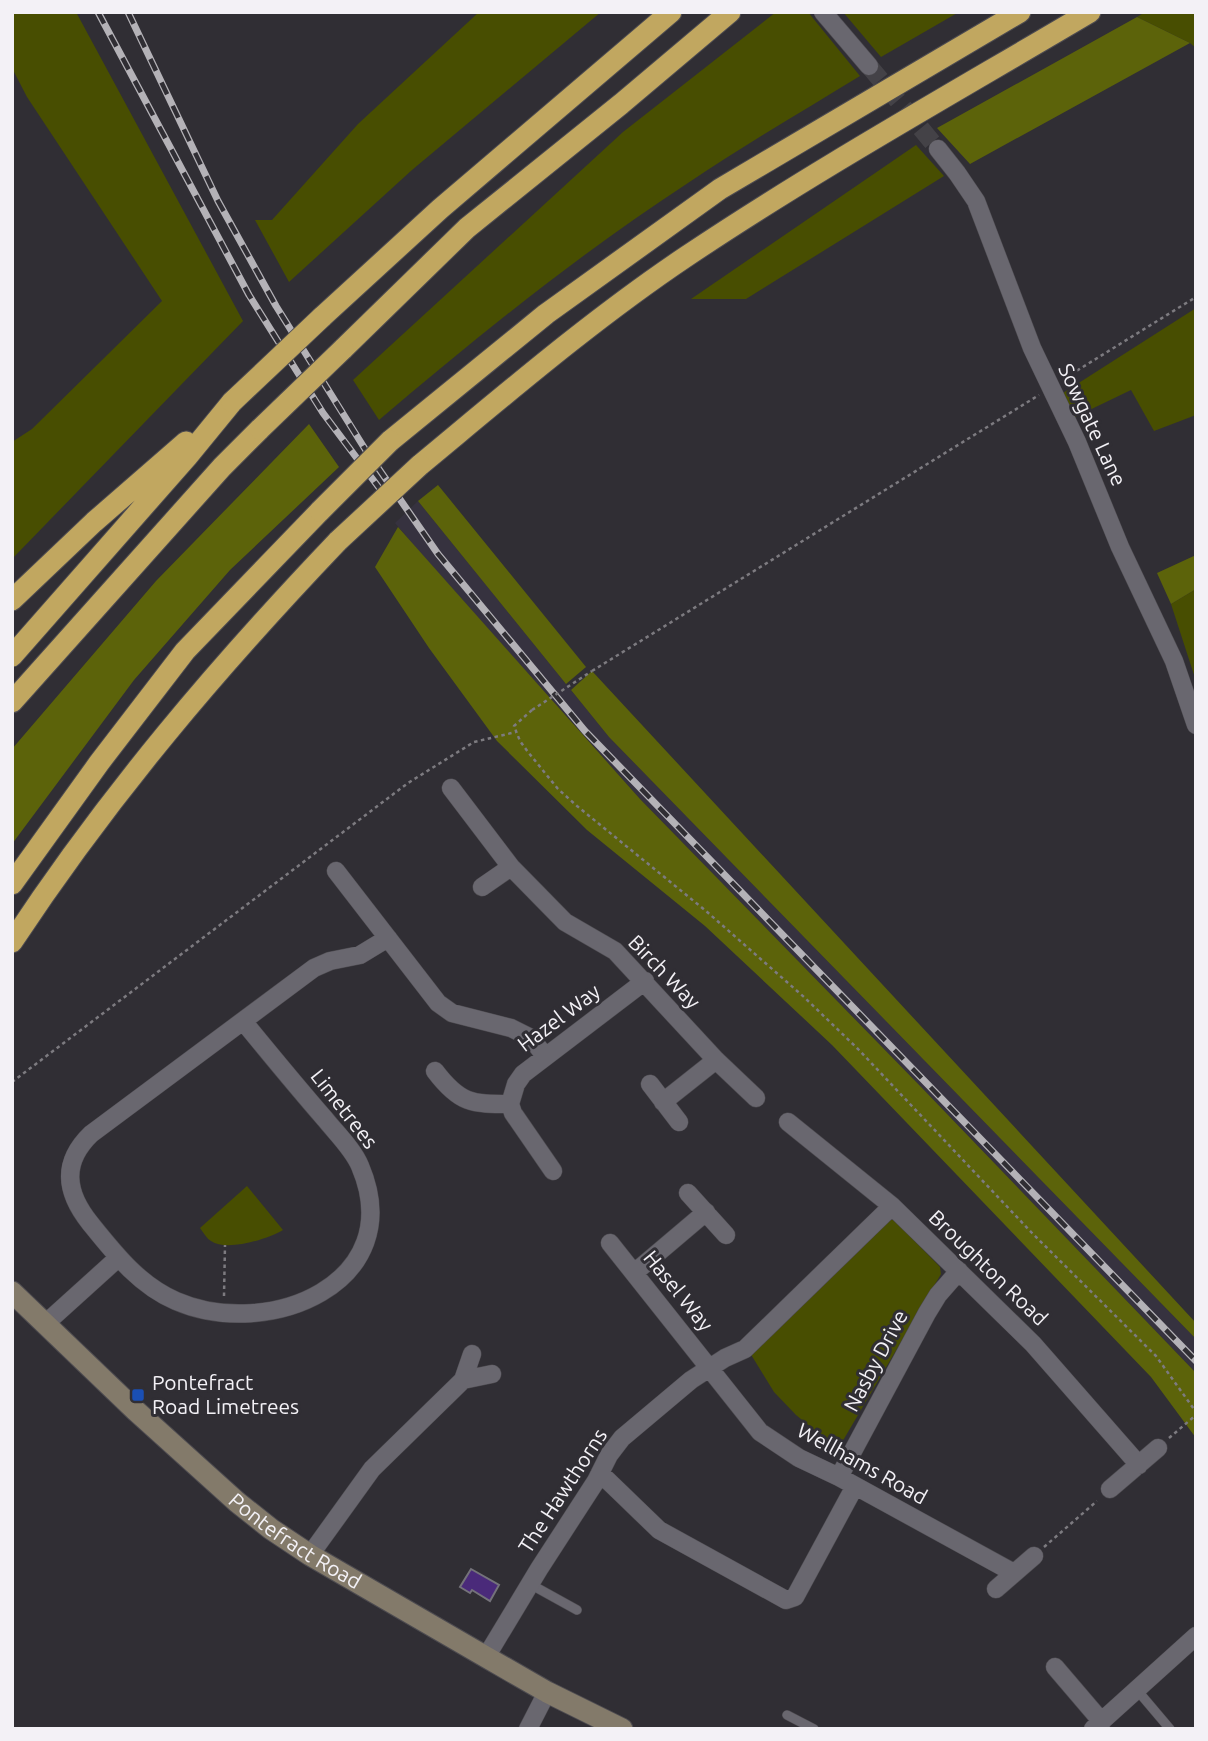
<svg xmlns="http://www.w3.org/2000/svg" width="1208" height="1741" viewBox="0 0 1208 1741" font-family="Ubuntu,sans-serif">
<rect width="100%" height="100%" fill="#302e34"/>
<!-- built -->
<path fill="#36323f" d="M418 501 609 737 1196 1339V1373L924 1090 640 799 423 556 395 523Z"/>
<!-- green -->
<path fill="#484e01" d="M12 12H76L243 321 12 559V442L32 429 162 301 27 97 12 68Z
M479 12H601L412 170 289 282 255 220H272L358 124Z
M776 12H808L860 76C803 111 744 145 688 183 579 254 478 336 379 420L353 380 623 132Z
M843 12H959L881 57Z
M1145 12H1196V48L1190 43 1137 17Z
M916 145 944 176 746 299H691Z
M1196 308V415L1154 431 1131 390 1075 417 1063 393Z
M1196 589V681L1171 604Z
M247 1186 283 1230C268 1239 227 1252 211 1241 207 1239 203 1232 200 1228Z
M892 1218 940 1267 941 1274 838 1449 796 1415 774 1392 750 1353Z"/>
<!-- forest -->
<path fill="#5c630a" d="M1137 17 1190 43 970 164 937 128Z
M309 424 339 467 230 570 134 680 12 844V749L156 581Z
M438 485 586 667 566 684 418 501Z
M398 527 640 799 924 1090 1196 1373V1438L1151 1377 832 1045 705 926 587 830 497 741 429 648 375 567Z
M1196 555V589L1171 604 1157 573Z
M592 671 1196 1323V1339L609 737 571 690Z"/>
<!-- building -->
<path fill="#4a2a7a" stroke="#74727a" stroke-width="2" d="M471 1569 499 1585 490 1601 472 1590 470 1593 460 1587Z"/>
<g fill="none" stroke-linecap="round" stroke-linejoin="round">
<!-- street-tunnel -->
<path stroke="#444247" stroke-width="18" stroke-dasharray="18 9" stroke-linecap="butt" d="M869 66 938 149"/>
<defs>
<path id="lane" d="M530 1584 577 1610
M1137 1690 1170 1729
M787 1715 814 1729"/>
<path id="street" d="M823 12 869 66
M938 149 957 173 976 201 1032 348 1077 442 1120 547 1174 661 1196 725
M451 788 511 867 565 922 615 951 716 1060 756 1098
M336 871 438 1003 452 1013 511 1028 531 1038 545 1056
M482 887 511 867
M243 1021C270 1054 297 1087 325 1119 337 1134 353 1149 360 1166 410 1283 268 1341 176 1301 139 1285 115 1254 90 1223 66 1193 61 1163 91 1134L314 968 330 961 360 955 388 938
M435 1071C460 1104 472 1104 510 1104
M650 1084 679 1122
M663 1102 716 1060
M788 1122 892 1206 1033 1344 1139 1465
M553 1171 513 1113 510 1104 516 1084 523 1074 645 981
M688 1193 726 1235
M610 1243 760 1432 799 1458 839 1477 1014 1573
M634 1273 706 1212
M45 1324 118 1258
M463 1380 492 1374
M600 1473 659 1530 786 1600 795 1597 855 1486
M839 1477 927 1313 938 1295 959 1271
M1110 1489 1158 1448
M310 1555 372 1469 463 1380 472 1354
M996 1589 1034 1556
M486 1657 539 1569 596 1481 609 1455 622 1438 691 1380 725 1358 745 1349 892 1206
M1055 1667 1102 1722
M528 1729 547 1692
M1093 1729 1196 1636"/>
<g id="secondary">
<path id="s1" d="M12 1292 135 1410 237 1502 271 1529 310 1555 486 1657 547 1692 622 1729"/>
</g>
<path id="highway" d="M322 317 440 209 671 12
M343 349 467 228 621 104 730 12
M390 441 546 314 720 189 1020 12
M420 465C507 393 593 319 687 256 817 169 955 92 1090 12
M12 600 94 522 186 442
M12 656 187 457 232 402
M12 702 222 467 260 429
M12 884 99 763 185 651 320 511
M12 942C109 795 217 668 338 541"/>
</defs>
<!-- lane casing -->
<use href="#lane" stroke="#4d4b50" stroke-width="10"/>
<!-- street casing -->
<use href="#street" stroke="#4d4b50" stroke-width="19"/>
<!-- secondary casing -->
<use href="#secondary" stroke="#4d4b50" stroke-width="23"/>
<!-- highway casing -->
<use href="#highway" stroke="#4d4b50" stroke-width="23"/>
<!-- path -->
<path stroke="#7d7b80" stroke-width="2.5" stroke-dasharray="3.5 3.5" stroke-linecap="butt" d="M1065 378 1196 297
M592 671 1039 395
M532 710 514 726 520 741 528 752 558 789 577 806 706 911 804 997 858 1049 1032 1233 1156 1356 1196 1412
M12 1082 408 783 474 742 516 732
M224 1296 225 1245
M1169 1438 1196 1415
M1044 1547 1097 1501"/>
<!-- lane -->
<use href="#lane" stroke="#69676f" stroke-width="9"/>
<!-- street -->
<use href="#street" stroke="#69676f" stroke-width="18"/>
<!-- secondary -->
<use href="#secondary" stroke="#837a6a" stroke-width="21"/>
<!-- highway -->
<use href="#highway" stroke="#c1a760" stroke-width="21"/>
<defs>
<path id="rail" d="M98 12 249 295 323 413 386 497
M128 12 218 201 276 306 365 449 438 554 585 731 1196 1361"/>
</defs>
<!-- rail casing -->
<use href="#rail" stroke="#b4b2b7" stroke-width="7"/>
<!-- rail -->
<use href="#rail" stroke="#302e34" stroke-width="4.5" stroke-dasharray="13" stroke-linecap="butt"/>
<defs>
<path id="highway-bridge" d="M232 402 322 317
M260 429 343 349
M320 511 390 441
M338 541 420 465"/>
</defs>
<!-- highway-bridge casing -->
<use href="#highway-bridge" stroke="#4d4b50" stroke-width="23" stroke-linecap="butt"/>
<!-- path-bridge -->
<path stroke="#7d7b80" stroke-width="2.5" stroke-dasharray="3.5 3.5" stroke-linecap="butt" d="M532 710 592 671"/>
<!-- highway-bridge -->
<use href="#highway-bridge" stroke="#c1a760" stroke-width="21"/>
</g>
<!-- markers -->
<rect fill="#1a4fb4" stroke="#302e34" stroke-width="2.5" x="131" y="1388" width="14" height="14" rx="3.5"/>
<g text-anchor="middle" stroke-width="6" stroke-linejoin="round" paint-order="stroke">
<!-- street labels -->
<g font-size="21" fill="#f3f1f6" stroke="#302e34">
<text transform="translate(1092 425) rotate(65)" y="7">Sowgate Lane</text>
<text transform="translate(664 972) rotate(46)" y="7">Birch Way</text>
<text transform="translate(559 1018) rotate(-37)" y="7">Hazel Way</text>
<text transform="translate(344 1109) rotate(52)" y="7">Limetrees</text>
<text transform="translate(988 1268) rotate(44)" y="7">Broughton Road</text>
<text transform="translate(678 1291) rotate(51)" y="7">Hasel Way</text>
<text transform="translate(876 1361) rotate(-62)" y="7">Nasby Drive</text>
<text transform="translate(862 1464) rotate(29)" y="7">Wellhams Road</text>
<text transform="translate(563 1491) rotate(-57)" y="7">The Hawthorns</text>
<text dy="7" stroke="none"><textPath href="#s1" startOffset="378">Pontefract Road</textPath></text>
</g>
<!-- poi labels -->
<g font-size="21" fill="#f3f1f6" stroke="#302e34" text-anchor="start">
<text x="152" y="1390">Pontefract<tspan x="152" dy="24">Road Limetrees</tspan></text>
</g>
</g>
<!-- border -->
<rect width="1208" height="1741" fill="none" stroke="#f3f1f6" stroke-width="28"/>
</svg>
